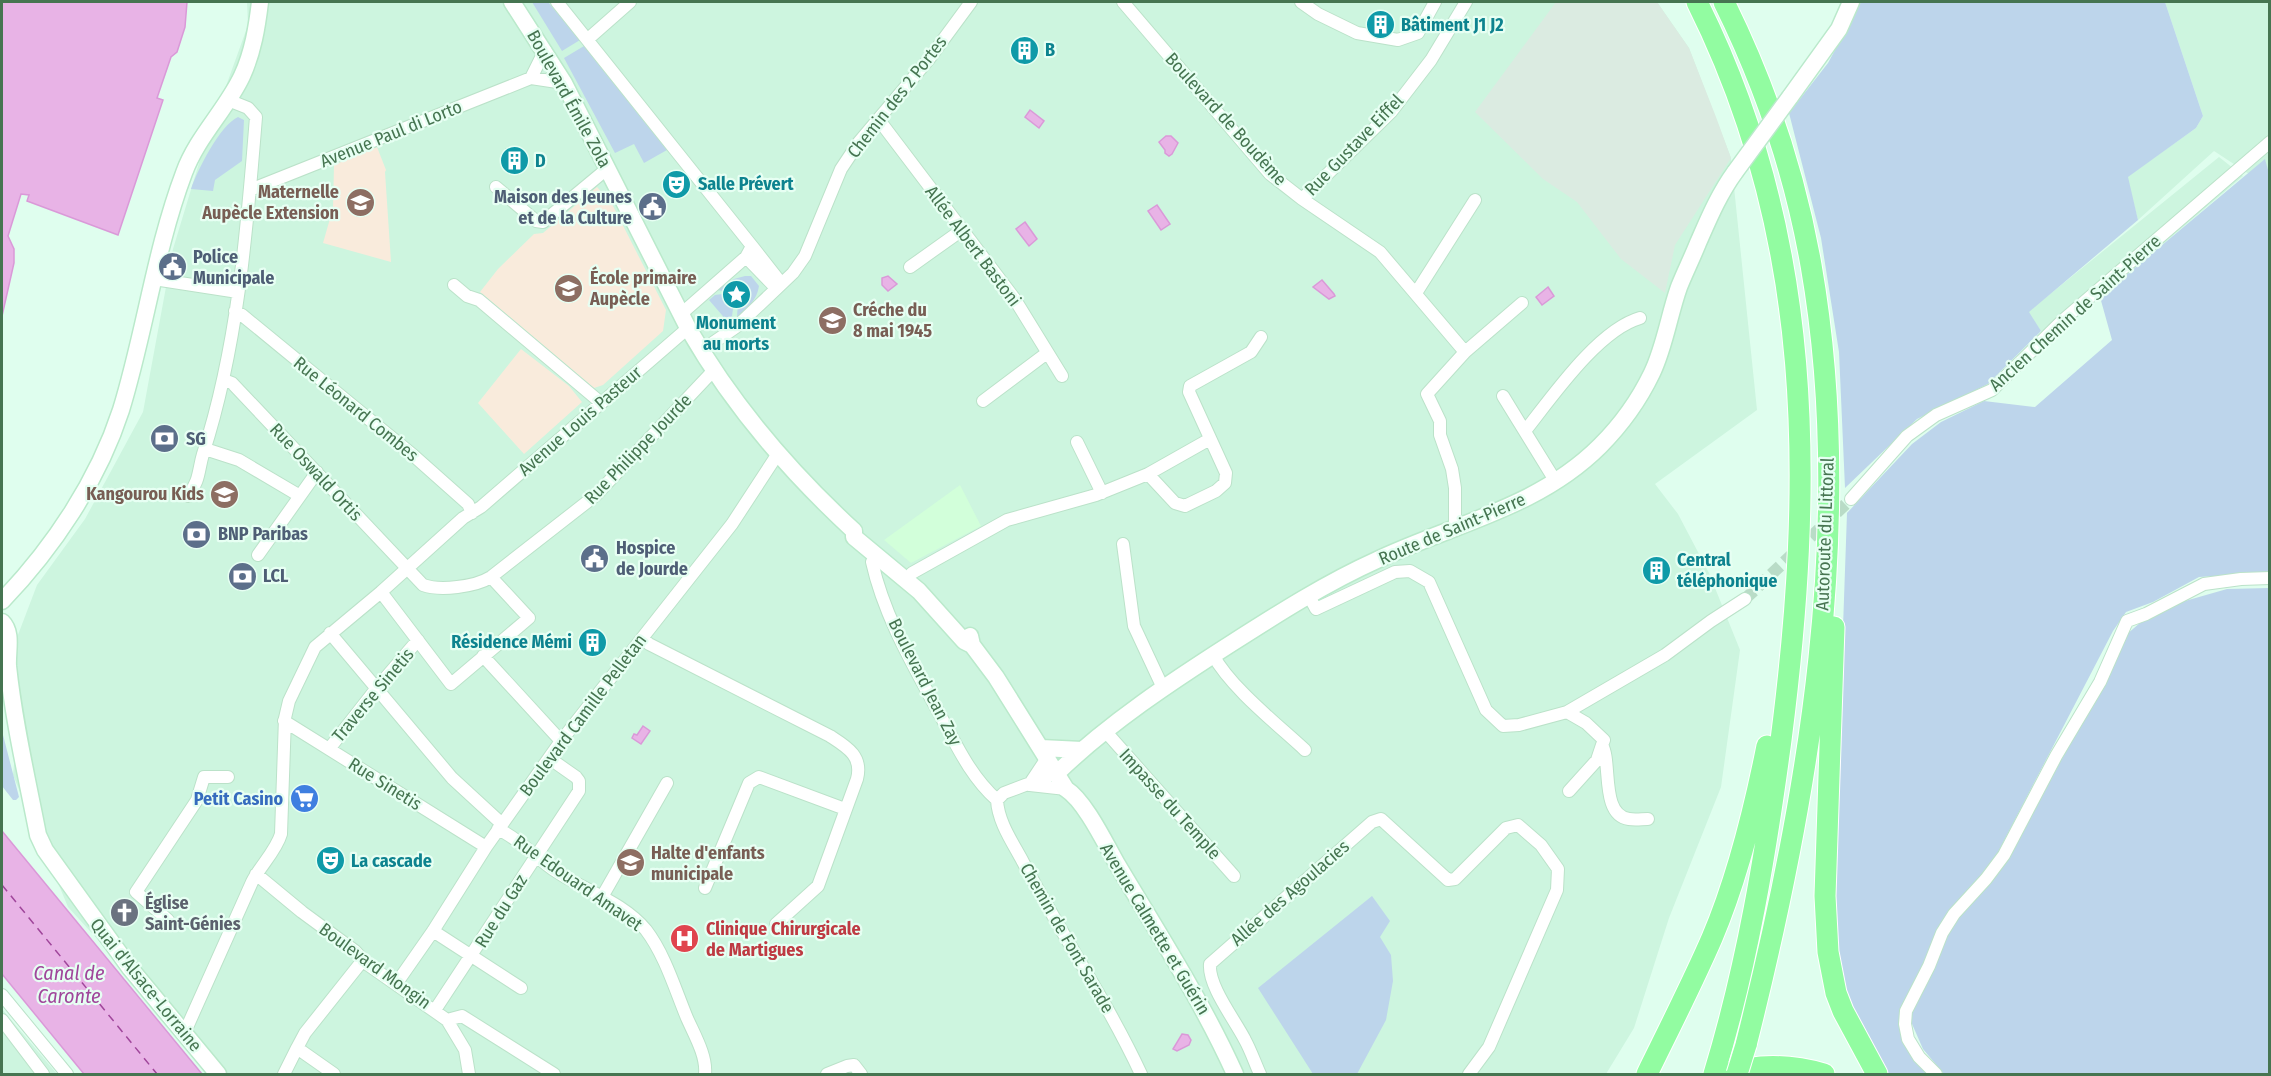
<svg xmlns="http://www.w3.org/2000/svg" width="2271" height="1076" viewBox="0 0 2271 1076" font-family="'Fira Sans Condensed',sans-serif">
<rect width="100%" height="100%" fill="#dffeee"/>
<!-- residential -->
<path fill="#cdf5df" d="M247 2H1657L1689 48 1731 158 1757 410 1655 484 1678 514 1709 573 1740 650 1721 787 1669 918 1634 1028 1606 1074H220L68 907 13 775 20 700 13 648 37 585 85 519 143 412 173 249 203 150 248 25Z
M2165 2H2269V177L2265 160 2249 174 2214 151 2138 220 2127 177 2196 128 2203 116Z
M2219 157 2243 176 2048 342 2028 312Z
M2 1009 57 1074H2Z"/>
<!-- commercial -->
<path fill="#d2ffda" d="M960 485 981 526 911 563 884 540Z"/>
<!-- industrial -->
<path fill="#dbebe1" d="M1556 2H1657L1689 48 1716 117 1731 158 1675 245 1665 293 1621 259 1577 202 1543 179 1475 112Z"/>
<!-- education -->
<path fill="#f9ebdc" d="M377 147 386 170 385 172 391 262 323 243 333 208 334 165Z
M597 187 612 204 666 310 663 331 603 385 594 388 480 292 498 269 534 234 543 233Z
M521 349 569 386 582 402 524 454 478 403Z"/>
<!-- green -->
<path fill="#bdd5eb" d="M532 2H548L580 40 562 51Z
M1861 2H2165L2203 116 2196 128 2128 177 2138 220 2029 312 2041 331 1988 384 1917 419 1845 488 1839 352 1821 238 1789 113 1828 63Z
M584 46 667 150 644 163 634 144 615 153 564 58Z
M238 117 244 120 242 161 215 180 213 191 191 189C197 171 220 125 238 117Z
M2265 159 2270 177 2269 573 2199 577 2153 602 2126 612 2113 631 1994 860 1941 924 1927 956 1904 1002 1899 1027 1904 1040 1929 1074H1885L1850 1012 1837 966 1834 885 1847 513 1912 444 1941 422 1984 401 2035 407 2112 340 2100 297Z
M745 276H751L759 286C757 300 747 309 737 317L738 302 748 293 739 283 730 292 717 290 734 279Z
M722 294 728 295 734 302 732 316 728 322 709 300 715 295Z
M2269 588V1074H1944L1923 1049 1909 1017 1948 930 2006 862 2116 659 2126 635 2141 622 2171 605 2227 589Z
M2 731 19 797 16 800H13L2 786Z
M1372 896 1390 921 1380 937 1391 955 1393 981 1386 1020 1357 1074H1313L1258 988Z"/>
<!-- water -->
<path fill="#e8b3e6" stroke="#da99d8" stroke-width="1.5" d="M2 2H187L185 27 177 52 171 57 157 98 163 100 118 235 27 201 29 195 21 194 8 236 14 249V263L2 316Z
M1030 110 1044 121 1039 128 1025 117Z
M1166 136H1171L1178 143 1172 154 1169 156 1165 153V150L1159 142Z
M1157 205 1170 224 1161 230 1148 211Z
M1025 222 1037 239 1029 246 1016 229Z
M888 276 897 284 888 291 882 285V278Z
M1322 280 1334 294 1335 296 1329 299 1313 287Z
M1548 287 1554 296 1542 305 1536 297Z
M643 726 650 731 641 744 632 738 634 734 637 735Z
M2 831 202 1074H84L2 974Z
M1182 1034 1188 1035 1191 1040 1189 1045 1177 1051 1173 1049Z"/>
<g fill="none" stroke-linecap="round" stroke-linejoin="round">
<!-- ferry -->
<path stroke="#a0469b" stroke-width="1.5" stroke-dasharray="8 6" stroke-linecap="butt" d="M2 885 157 1074"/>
<!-- street-tunnel -->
<path stroke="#b9dcc7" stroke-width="12" stroke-dasharray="12 6" stroke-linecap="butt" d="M1745 599 1851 499"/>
<defs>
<path id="street" d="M557 2 752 246 746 257 681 314
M1123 2 1270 174 1302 199 1380 252 1465 352
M1301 2 1318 14 1357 33 1398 40 1418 33 1435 2
M588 39 630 2
M531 78 545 50
M879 120 1014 298 1062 376
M496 187 536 221 543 222 608 168
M250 190 531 78 564 83
M1302 199 1391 112 1431 60 1466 2
M752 246 781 283
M746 257 776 288
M910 267 962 230
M154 279 238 292
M454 285 467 296 479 300 600 402
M1416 293 1475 200
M235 311 242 315 414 456 468 504 472 513
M701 351 736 327 793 273 805 256 841 169 859 142 929 59 971 2
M224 380 232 383 423 585C440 591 475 587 491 577L596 495 714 370
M1503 396 1556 482
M983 401 1047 353
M1525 431C1552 397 1598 330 1640 318
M1077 442 1102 493
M205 449 239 460 300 496
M1148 474 1175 503 1185 506 1216 491 1225 483 1226 473 1189 392 1190 386 1251 352 1261 337
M188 496C200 480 198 471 203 454 238 346 247 229 256 117L248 108 228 100
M1851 499 1907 436 1936 415 1992 390 2062 321 2270 142
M1455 529V488L1452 469 1440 435V421L1427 394 1465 352 1522 303
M1123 544 1134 626 1163 688
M258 555 317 472
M876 556 872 562C884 616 913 665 939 713 956 744 970 776 997 800
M912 573 1007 520 1096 495 1148 474 1210 439
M381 592 451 684 529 618 491 577
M1309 596 1316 609 1395 572 1410 571 1429 582 1486 710 1503 726 1519 725 1567 712 1665 655 1711 621 1745 599
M330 633 452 778 502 824
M642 638 649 644 830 736C847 747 863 756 857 779L818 886 776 924
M1213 655C1231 688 1277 724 1305 750
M483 656 561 741
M1567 712 1586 723 1604 740 1602 745C1612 762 1600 815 1629 819 1635 820 1642 819 1648 819
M284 721 486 847
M1106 732 1234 876
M329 749 376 689 418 640
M1029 785 1047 758
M1030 785 1066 789
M1569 791 1597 760 1602 745
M997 800C998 822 1013 843 1023 862 1061 934 1107 1001 1141 1074
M997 800 1004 793 1057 773
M498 829C521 840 537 859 557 872 586 891 624 903 646 930 665 955 675 989 687 1018 694 1034 707 1056 705 1074
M256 874 302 912 355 951 367 964 447 1020 465 1050 469 1074
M705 888 749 783 759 777 845 809
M602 897 667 783
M168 920 136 892 197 800 204 777H228
M433 931 521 988
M396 984 433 931 486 847 561 741 732 524 779 452
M2 995 67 1074
M435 1010 579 791V781L576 777 549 758
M2 1020 43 1074
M447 1020 462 1016 554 1074
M184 1034 252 882C260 866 276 851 281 834L285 718 289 701 315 647 381 592 463 518 481 507 688 328
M297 1048 305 1033 363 960
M284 1074 297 1048 334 1074
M827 1074 847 1066 854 1065 861 1074
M1260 1074C1255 1063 1251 1051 1245 1040 1235 1020 1208 986 1210 964L1372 822 1381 819 1448 880 1455 879 1506 828 1518 825 1541 845 1558 869 1557 890 1489 1047 1469 1074
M1936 1074 1919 1057 1908 1039 1905 1024 1906 1011 1929 966 1942 933 1954 914 1986 879 2004 855 2056 756 2100 682 2127 621 2146 614 2204 584 2241 579 2270 578"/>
<path id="secondary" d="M512 2 564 83 688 328C731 403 790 472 854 531V537L919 591 964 641 972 645
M1790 97 1839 29 1851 2
M2 601C53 548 98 481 121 410 145 332 155 250 184 173 197 137 226 110 242 76 253 52 257 27 260 2
M2 622C13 633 7 651 8 666 14 723 27 778 38 835L45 850 130 968 218 1074
M970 636 972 645 996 677 1066 789C1085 801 1105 843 1117 864 1158 933 1202 1001 1235 1074
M1041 748 1082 750
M1057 773C1109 723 1171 682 1232 643 1279 613 1326 583 1377 560 1453 524 1538 508 1600 446 1621 425 1639 400 1652 373 1665 346 1669 315 1679 287 1685 272 1692 258 1698 243 1709 218 1719 194 1735 172"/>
<path id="highway" d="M1697 2C1815 238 1814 484 1781 740 1766 852 1747 966 1714 1074
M1724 2C1765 85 1795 174 1811 265 1856 522 1809 796 1746 1045
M1834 627 1825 896 1828 952 1836 993 1843 1011 1877 1074
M1647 1074C1669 1029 1692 984 1712 938 1738 877 1754 811 1767 746
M1727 1074C1759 1063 1792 1065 1824 1074"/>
</defs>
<!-- street casing -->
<use href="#street" stroke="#bbe2c9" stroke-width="14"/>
<!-- secondary casing -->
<use href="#secondary" stroke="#bae9cb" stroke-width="19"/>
<!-- highway casing -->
<use href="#highway" stroke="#fff" stroke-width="23"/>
<!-- street -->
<use href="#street" stroke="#fff" stroke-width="12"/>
<!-- secondary -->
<use href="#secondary" stroke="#fff" stroke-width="16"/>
<!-- highway -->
<use href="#highway" stroke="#92fca1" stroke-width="21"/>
<defs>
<path id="secondary-bridge" d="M1735 172 1790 97"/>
<path id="highway-bridge" d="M1737 1074 1746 1045"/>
</defs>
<!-- secondary-bridge casing -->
<use href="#secondary-bridge" stroke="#bae9cb" stroke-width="19" stroke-linecap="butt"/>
<!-- highway-bridge casing -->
<use href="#highway-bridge" stroke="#fff" stroke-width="23" stroke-linecap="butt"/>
<!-- secondary-bridge -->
<use href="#secondary-bridge" stroke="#fff" stroke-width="16"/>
<!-- highway-bridge -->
<use href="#highway-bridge" stroke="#92fca1" stroke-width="21"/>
</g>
<!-- icons -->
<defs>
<symbol id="building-disc" viewBox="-11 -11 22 22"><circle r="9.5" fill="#0f9aa8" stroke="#e7fff3"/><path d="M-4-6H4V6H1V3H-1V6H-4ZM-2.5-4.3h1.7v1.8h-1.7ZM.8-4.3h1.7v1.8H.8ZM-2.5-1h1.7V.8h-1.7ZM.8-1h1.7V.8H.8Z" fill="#fff"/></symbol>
<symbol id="theatre-disc" viewBox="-11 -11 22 22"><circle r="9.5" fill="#0f9aa8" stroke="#e7fff3"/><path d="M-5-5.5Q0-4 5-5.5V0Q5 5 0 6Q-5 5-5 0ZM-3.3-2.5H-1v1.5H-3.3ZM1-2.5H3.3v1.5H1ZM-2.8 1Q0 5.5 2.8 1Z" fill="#fff"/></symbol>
<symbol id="school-disc" viewBox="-11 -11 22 22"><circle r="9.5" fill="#8d6e63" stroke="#e7fff3"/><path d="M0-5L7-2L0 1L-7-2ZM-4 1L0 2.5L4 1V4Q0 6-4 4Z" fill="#fff"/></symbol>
<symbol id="civic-disc" viewBox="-11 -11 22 22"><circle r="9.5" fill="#5c6f8a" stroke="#e7fff3"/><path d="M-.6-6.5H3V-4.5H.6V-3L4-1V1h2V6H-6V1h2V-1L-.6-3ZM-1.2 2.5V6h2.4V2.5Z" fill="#fff"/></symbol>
<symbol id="sight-disc" viewBox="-11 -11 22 22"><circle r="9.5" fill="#0f9aa8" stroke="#e7fff3"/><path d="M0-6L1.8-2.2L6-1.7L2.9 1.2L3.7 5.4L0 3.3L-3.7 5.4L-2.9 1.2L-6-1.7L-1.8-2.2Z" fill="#fff"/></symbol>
<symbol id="bank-disc" viewBox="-11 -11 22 22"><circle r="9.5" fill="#5c6f8a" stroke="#e7fff3"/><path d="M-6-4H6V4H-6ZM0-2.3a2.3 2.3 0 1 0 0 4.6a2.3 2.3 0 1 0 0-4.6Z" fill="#fff"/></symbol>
<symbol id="supermarket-disc" viewBox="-11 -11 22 22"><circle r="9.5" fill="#3f7fe0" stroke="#e7fff3"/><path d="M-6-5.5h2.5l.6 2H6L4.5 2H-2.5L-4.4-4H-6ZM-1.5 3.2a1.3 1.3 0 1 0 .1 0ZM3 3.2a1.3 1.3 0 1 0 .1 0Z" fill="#fff"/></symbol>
<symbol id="church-disc" viewBox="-11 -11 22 22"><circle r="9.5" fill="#6b7280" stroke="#e7fff3"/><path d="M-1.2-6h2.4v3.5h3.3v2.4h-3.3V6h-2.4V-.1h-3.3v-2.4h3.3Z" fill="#fff"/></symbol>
<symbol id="hospital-disc" viewBox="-11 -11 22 22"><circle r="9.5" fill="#e0444e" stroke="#e7fff3"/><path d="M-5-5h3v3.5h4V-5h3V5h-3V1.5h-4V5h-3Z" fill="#fff"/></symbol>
</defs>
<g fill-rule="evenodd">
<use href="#building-disc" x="1364" y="8" width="33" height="33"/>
<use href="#building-disc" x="1008" y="34" width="33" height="33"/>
<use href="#building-disc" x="498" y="144" width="33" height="33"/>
<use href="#theatre-disc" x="660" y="168" width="33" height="33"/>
<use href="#school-disc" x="344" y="186" width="33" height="33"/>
<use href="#civic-disc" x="636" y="190" width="33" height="33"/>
<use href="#civic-disc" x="156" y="250" width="33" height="33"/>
<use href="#school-disc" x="552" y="272" width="33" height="33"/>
<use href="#sight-disc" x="720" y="278" width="33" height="33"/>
<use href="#school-disc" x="816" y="304" width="33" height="33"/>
<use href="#bank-disc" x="148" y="422" width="33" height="33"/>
<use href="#school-disc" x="208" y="478" width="33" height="33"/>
<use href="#bank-disc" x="180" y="518" width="33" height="33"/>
<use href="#civic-disc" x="578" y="542" width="33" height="33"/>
<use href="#building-disc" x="1640" y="554" width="33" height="33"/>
<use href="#bank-disc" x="226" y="560" width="33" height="33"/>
<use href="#building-disc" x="576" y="626" width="33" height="33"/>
<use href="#supermarket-disc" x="288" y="782" width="33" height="33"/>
<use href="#theatre-disc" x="314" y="844" width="33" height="33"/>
<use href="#school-disc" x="614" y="846" width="33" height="33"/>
<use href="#church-disc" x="108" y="896" width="33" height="33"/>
<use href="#hospital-disc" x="668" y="922" width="33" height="33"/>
</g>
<g text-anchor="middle" stroke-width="4.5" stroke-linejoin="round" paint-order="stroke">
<!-- culture labels -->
<g font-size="18" font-weight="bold" fill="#0d838f" stroke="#e7fff3" text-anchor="start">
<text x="1401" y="31">Bâtiment J1 J2</text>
<text x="1045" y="56">B</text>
<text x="535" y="167">D</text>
<text x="698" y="190">Salle Prévert</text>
<text x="736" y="329" text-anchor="middle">Monument<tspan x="736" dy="21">au morts</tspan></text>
<text x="1677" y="566">Central<tspan x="1677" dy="21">téléphonique</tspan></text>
<text x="572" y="648" text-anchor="end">Résidence Mémi</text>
<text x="351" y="867">La cascade</text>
</g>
<!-- street labels -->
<g font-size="18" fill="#467551" stroke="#e7fff3">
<text transform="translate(897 97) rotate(-52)" y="6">Chemin des 2 Portes</text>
<text transform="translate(569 99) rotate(61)" y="6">Boulevard Émile Zola</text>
<text transform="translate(1226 119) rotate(48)" y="6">Boulevard de Boudème</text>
<text transform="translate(391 134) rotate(-22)" y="6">Avenue Paul di Lorto</text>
<text transform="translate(1354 145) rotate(-46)" y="6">Rue Gustave Eiffel</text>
<text transform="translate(973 246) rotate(53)" y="6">Allée Albert Bastoni</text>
<text transform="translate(2075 313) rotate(-42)" y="6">Ancien Chemin de Saint-Pierre</text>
<text transform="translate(356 409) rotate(39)" y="6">Rue Léonard Combes</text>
<text transform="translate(580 421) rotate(-41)" y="6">Avenue Louis Pasteur</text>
<text transform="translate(638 449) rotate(-46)" y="6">Rue Philippe Jourde</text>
<text transform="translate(316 472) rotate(47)" y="6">Rue Oswald Ortis</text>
<text transform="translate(1452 529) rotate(-23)" y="6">Route de Saint-Pierre</text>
<text transform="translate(1825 534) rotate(-88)" y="6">Autoroute du Littoral</text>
<text transform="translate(925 682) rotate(63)" y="6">Boulevard Jean Zay</text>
<text transform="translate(373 695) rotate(-50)" y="6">Traverse Sinetis</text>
<text transform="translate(583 715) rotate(-53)" y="6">Boulevard Camille Pelletan</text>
<text transform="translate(385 784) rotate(32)" y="6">Rue Sinetis</text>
<text transform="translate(1170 804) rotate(48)" y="6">Impasse du Temple</text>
<text transform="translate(578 883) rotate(35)" y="6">Rue Edouard Amavet</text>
<text transform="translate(1290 893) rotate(-41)" y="6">Allée des Agoulacies</text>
<text transform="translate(501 911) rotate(-58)" y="6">Rue du Gaz</text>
<text transform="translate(1155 929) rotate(59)" y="6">Avenue Calmette et Guérin</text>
<text transform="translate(1067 938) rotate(60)" y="6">Chemin de Font Sarade</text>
<text transform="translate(375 966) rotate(36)" y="6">Boulevard Mongin</text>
<text transform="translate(146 985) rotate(51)" y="6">Quai d'Alsace-Lorraine</text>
</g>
<!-- education labels -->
<g font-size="18" font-weight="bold" fill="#785e54" stroke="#e7fff3" text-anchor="start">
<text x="339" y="198" text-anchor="end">Maternelle<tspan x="339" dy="21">Aupècle Extension</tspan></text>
<text x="590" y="284">École primaire<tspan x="590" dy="21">Aupècle</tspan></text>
<text x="853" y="316">Créche du<tspan x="853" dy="21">8 mai 1945</tspan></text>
<text x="204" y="500" text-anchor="end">Kangourou Kids</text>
<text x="651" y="859">Halte d'enfants<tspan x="651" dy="21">municipale</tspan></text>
</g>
<!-- service labels -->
<g font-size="18" font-weight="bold" fill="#4e5e75" stroke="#e7fff3" text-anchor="start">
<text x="632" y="203" text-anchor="end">Maison des Jeunes<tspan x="632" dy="21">et de la Culture</tspan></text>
<text x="193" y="263">Police<tspan x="193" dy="21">Municipale</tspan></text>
<text x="186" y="445">SG</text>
<text x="218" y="540">BNP Paribas</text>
<text x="616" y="554">Hospice<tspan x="616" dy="21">de Jourde</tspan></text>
<text x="263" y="582">LCL</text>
</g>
<!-- shop labels -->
<g font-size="18" font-weight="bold" fill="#366cbe" stroke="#e7fff3" text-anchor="end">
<text x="283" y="805">Petit Casino</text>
</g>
<!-- worship labels -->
<g font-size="18" font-weight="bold" fill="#5b616d" stroke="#e7fff3" text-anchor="start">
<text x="145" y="909">Église<tspan x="145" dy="21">Saint-Génies</tspan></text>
</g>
<!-- health labels -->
<g font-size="18" font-weight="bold" fill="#be3a42" stroke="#e7fff3" text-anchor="start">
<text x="706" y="935">Clinique Chirurgicale<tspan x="706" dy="21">de Martigues</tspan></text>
</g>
<!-- water labels -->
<g font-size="20" font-style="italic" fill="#a0469b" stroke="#e7fff3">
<text x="69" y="980">Canal de<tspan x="69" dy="23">Caronte</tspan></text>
</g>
</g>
<!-- border -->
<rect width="2271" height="1076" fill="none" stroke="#467551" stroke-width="6"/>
</svg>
